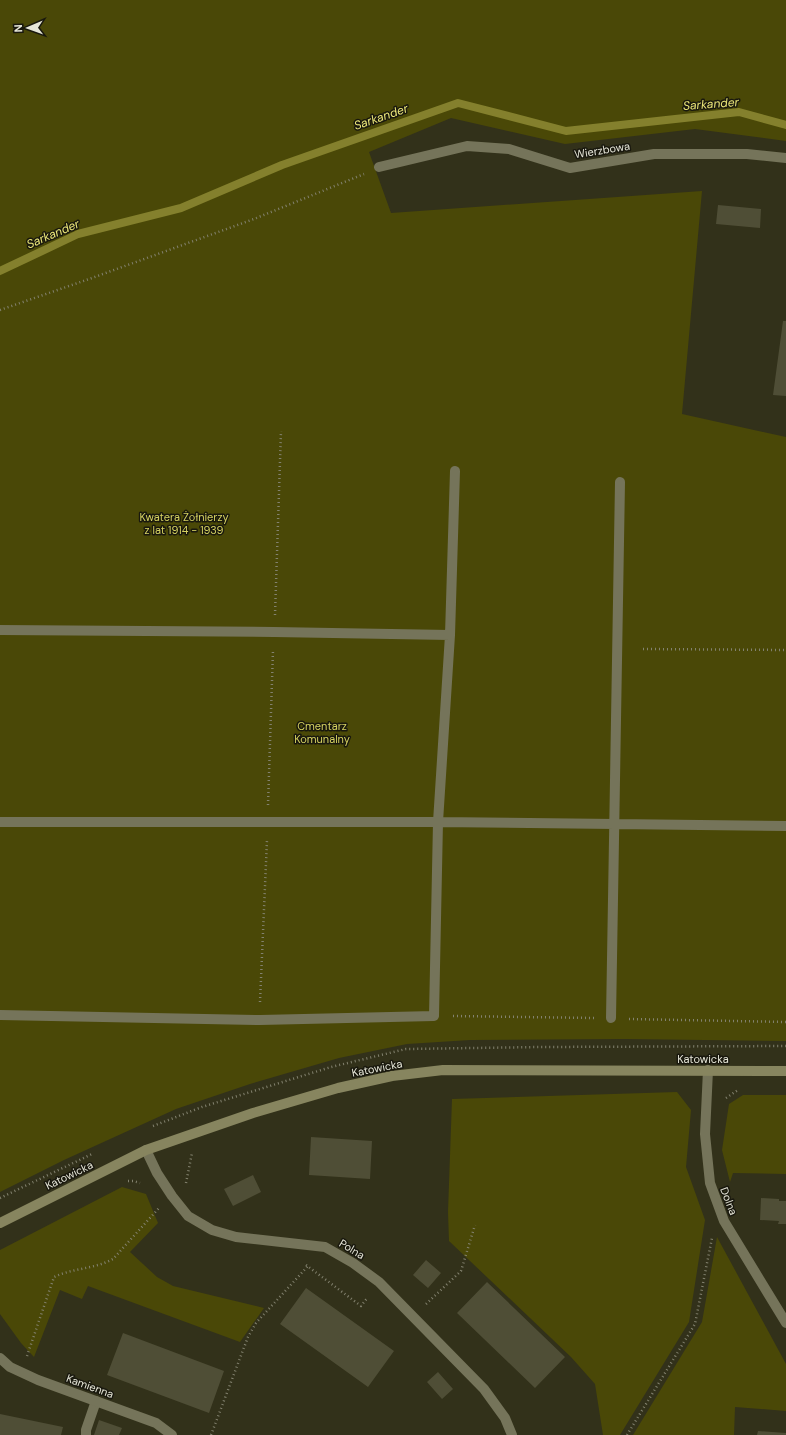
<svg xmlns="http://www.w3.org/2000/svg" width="786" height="1435" viewBox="0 0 786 1435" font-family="'DM Sans',sans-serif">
<rect width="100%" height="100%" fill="#32311a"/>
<!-- green -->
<path fill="#4a4807" d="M0 0H786V141L695 129 565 144 451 118 369 152 391 213 702 191 682 414 786 437V1041L625 1039 470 1040 407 1044 339 1058 250 1084 176 1109 64 1160 0 1192Z
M677 1092 691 1110 686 1167 705 1220 689 1322 620 1435H603L595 1384 571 1357 449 1241 448 1212 452 1099Z
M743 1095H786V1174L733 1173 730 1182 722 1150 729 1104Z
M122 1187 146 1194 158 1223 130 1252 157 1277 173 1286 264 1308 240 1342 88 1286 82 1299 60 1290 34 1357 21 1343 0 1314V1250Z
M717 1237 786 1364V1411L735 1407 734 1435H633L702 1322Z"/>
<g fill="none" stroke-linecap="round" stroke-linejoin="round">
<!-- stream -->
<path stroke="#84802d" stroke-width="8" d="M0 271 78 234 181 208 282 165 458 103 566 131 739 112 786 125"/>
</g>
<!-- building -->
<path fill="#4f4e36" d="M718 205 761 209 760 228 716 224Z
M783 321H786V396L773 395Z
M311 1137 372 1141 370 1179 309 1175Z
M253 1175 261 1192 233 1206 224 1189Z
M761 1198 779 1199V1201H786V1224H778L779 1221 760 1220Z
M426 1260 441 1273 428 1288 413 1275Z
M487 1282 565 1357 535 1388 457 1313Z
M306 1288 394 1351 368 1387 280 1324Z
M123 1333 224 1371 209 1413 107 1375Z
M438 1372 453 1389 442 1399 427 1382Z
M0 1414 63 1427 61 1435H0Z
M99 1420 122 1428 119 1435H94Z
M758 1431 786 1433V1435H757Z"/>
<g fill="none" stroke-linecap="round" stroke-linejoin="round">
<!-- path -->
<path stroke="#83826f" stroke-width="2.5" stroke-dasharray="1 3" stroke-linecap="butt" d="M0 310 92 278 254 219 364 174
M275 615 281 431
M643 649 786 650
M268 805 273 650
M260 1002 267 840
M453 1016 594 1018
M629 1019 786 1022
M726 1098 738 1090
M153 1126 202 1107 331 1067 406 1049 540 1047 786 1046
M128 1181H133L140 1183
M186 1183 192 1153
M0 1198 92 1154
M306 1265 361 1306 368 1297
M426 1304 461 1271 475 1225
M27 1356 54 1277C73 1268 95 1269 113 1259L159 1208
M211 1435 248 1337 256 1323 308 1266
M627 1435 695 1324 712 1238"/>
<!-- lane -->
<path stroke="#75745a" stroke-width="10" d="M379 167 467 146 509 149 570 168 654 154H747L786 158
M86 1435V1430L96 1401"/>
<!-- street -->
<path stroke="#75745a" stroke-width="10" d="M0 630 274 632 450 635
M0 822H438L786 826
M0 1015 260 1020 434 1016 438 822 450 635 455 471
M611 1018 620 482
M708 1070 705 1134 710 1183 724 1221 786 1323
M146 1150 157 1173 172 1196 188 1216 212 1230 236 1237 325 1247 353 1263 379 1282 484 1389 505 1418 512 1435
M0 1358 10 1367 38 1380 156 1423 172 1435"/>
<!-- secondary -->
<path stroke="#87855f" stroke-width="10" d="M0 1223 146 1150 253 1113 338 1088 392 1076 443 1070 786 1071"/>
</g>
<g text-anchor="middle" stroke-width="3" stroke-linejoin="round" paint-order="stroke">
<!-- street labels -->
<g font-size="11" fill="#e6e6d8" stroke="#19180e">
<text transform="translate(602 150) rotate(-9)" y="4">Wierzbowa</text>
<text x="703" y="1063">Katowicka</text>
<text transform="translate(377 1068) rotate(-11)" y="4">Katowicka</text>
<text transform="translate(69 1175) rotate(-26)" y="4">Katowicka</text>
<text transform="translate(729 1201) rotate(69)" y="4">Dolna</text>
<text transform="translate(352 1249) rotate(31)" y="4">Polna</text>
<text transform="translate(90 1386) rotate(20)" y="4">Kamienna</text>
</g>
<!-- park labels -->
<g font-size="11" fill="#d5d161" stroke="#19180e">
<text x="184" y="521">Kwatera Żołnierzy<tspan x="184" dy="13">z lat 1914 - 1939</tspan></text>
<text x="322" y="730">Cmentarz<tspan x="322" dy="13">Komunalny</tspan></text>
</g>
<!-- water labels -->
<g font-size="12" font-style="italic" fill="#ede879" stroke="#19180e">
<text transform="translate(711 104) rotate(-4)" y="4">Sarkander</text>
<text transform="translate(381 117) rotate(-19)" y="4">Sarkander</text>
<text transform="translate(53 234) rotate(-23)" y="4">Sarkander</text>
</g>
</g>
<!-- north arrow -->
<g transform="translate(28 28) rotate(268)" stroke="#19180e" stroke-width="3" paint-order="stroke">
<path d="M0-3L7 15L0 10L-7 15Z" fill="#e6e6d8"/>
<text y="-6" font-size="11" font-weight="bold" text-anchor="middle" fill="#e6e6d8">N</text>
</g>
</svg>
